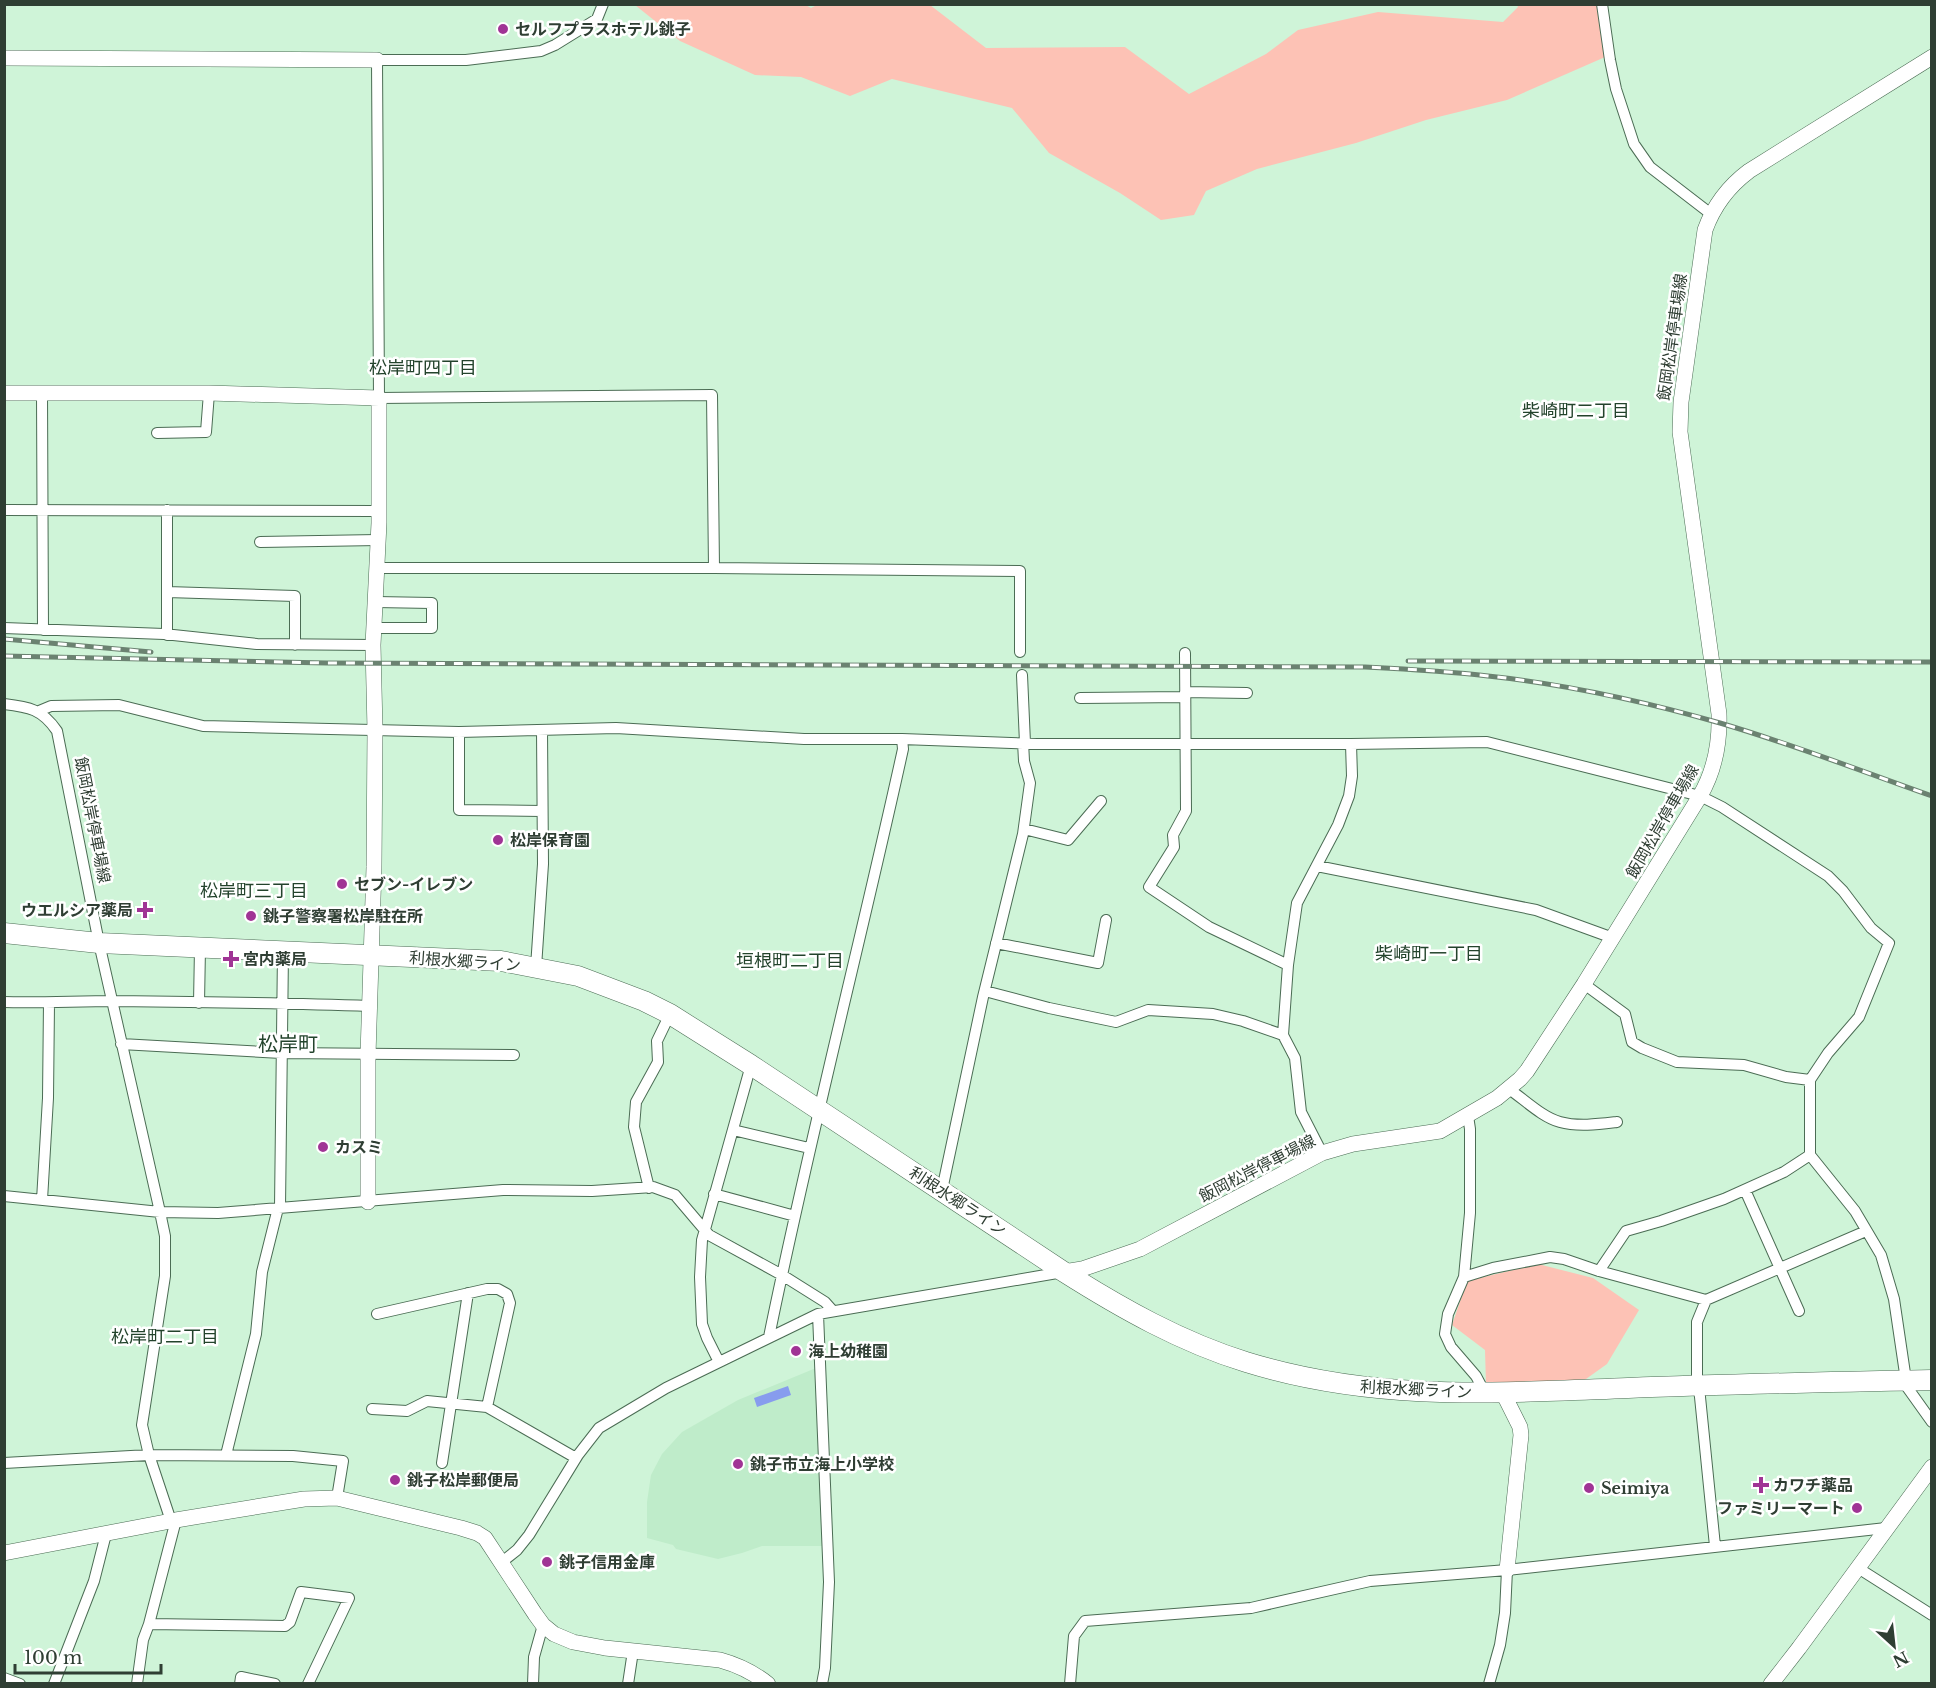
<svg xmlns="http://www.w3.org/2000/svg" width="1936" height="1688" viewBox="0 0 1936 1688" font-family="'Libre Baskerville','Noto Sans JP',serif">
<rect width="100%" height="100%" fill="#cff4d8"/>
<!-- built -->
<path fill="#bfecca" d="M816 1368 824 1546H762L742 1553 718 1559 676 1549 673 1545 647 1538V1502L651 1475 662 1454 682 1432 738 1400Z"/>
<!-- green -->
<path fill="#fdc2b5" d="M804 4 811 8 819 4 930 5 986 48 1125 47 1189 94 1266 54 1298 30 1378 12 1503 22 1518 7 1517 5H1601L1612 54 1507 100 1426 120 1356 143 1257 169 1206 191 1194 215 1161 220 1120 193 1049 153 1012 108 892 79 850 96 801 77 755 75 680 41 635 5Z
M1538 1264 1593 1278 1639 1310 1607 1364 1579 1384H1486L1485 1350 1452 1325 1467 1281Z"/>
<!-- water -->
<path fill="#879cee" d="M788 1386 791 1395 757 1407 754 1398Z"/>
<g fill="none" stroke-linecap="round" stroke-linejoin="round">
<defs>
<path id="street" d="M603 4 597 19 555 45 541 51 466 60H377L379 398 712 395 714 568
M1602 4 1610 60 1616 89 1634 144 1650 167 1711 214
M42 393 43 630
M157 433 206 432 209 393
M4 510 379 511
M260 542 378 540
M377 568H714L1020 571V652
M167 592 295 596V645
M4 628 164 634 257 644 373 645
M375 628H432V603L376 602
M167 635V510
M1185 653 1186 811 1173 835 1174 847 1149 887 1209 927 1288 965
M1022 675 1025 743
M1185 692 1247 693
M1080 698 1185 697
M4 704C29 707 42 709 57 731L99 943 160 1212 165 1236V1276L142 1425 149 1455 171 1521
M39 711 51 706 119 705 203 726 459 732 616 728 804 739H902L1037 744H1351L1487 742 1700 796 1722 807 1828 876 1843 891 1871 928 1889 943 1859 1017 1828 1053 1810 1080 1786 1077 1744 1065 1677 1062 1642 1048 1632 1042 1625 1014 1584 984
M459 732V810L542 811
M1024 829 1068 840 1101 801
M1317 866 1536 910 1613 938
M996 943 1098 963 1106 920
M536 967 543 864 542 730
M985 991 1049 1008 1116 1022 1148 1010 1213 1014 1243 1021 1283 1035
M4 1002C41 1003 77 1001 114 1001 199 1002 284 1003 369 1006
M199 1003 200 948
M121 1044 281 1053 514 1055
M1810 1080V1155L1855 1211 1881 1255 1894 1299 1907 1387 1932 1422
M1509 1089C1525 1100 1542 1117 1560 1122 1578 1127 1600 1124 1617 1122
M1468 1116 1470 1129V1213L1464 1277 1448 1314 1445 1334 1451 1347 1476 1376 1485 1393
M733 1130 809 1148
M1322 1153 1301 1112 1295 1058 1283 1035 1288 965 1297 903 1338 825 1349 796 1352 776 1351 744
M649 1188 634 1127 636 1102 658 1062 657 1041 670 1014
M942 1190 983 997 1023 834 1030 783 1024 761 1023 742
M1745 1190 1799 1311
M714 1194 795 1216
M4 1196 160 1212 218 1213 503 1190 592 1191 653 1187 675 1195 709 1235 782 1275 825 1302 833 1311
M42 1200 48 1098 49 1003
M280 1208 283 951
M1599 1271 1626 1231 1661 1221 1724 1199 1784 1172 1810 1155
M1464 1277 1493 1268 1550 1257 1564 1259 1599 1271 1706 1300 1866 1231
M1706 1300 1697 1322V1381L1700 1397 1715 1546
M377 1314 487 1289H498L507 1294 510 1303 487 1407
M818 1314 829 1582 825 1668 822 1684
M769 1337C809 1140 860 945 903 749L902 739
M719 1362 707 1338 702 1324 700 1277 702 1240 751 1065
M372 1409 407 1411 427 1401 487 1407 576 1458
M226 1455 256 1334 262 1272 278 1208
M4 1463 149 1455 293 1456 343 1461 337 1498
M442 1463 468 1293
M502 1562 517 1550 529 1535 578 1455 599 1428 666 1388 818 1314 1063 1272
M1858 1568 1932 1615
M149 1624 285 1626 290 1622 301 1592 349 1598 308 1684
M4 1678 20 1684
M54 1684 94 1581 106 1534
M137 1684 143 1640 149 1624 176 1520
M240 1684 241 1677 275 1684
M533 1684 534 1657 543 1625
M628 1684 633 1651
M1070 1684 1074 1636 1085 1621 1251 1608 1370 1581 1507 1570 1886 1528
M1489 1684 1500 1645 1505 1613 1507 1570"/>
<path id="secondary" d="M4 58 377 60
M4 393H209L379 398V523L373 645 375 730 374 867 368 1055V1202
M1064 1272 1082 1269 1140 1249 1322 1153 1353 1144 1440 1131 1497 1098 1520 1079 1527 1071 1584 984 1700 796C1715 770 1720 744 1719 714L1680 432 1681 402 1705 230C1714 205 1729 186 1749 171L1932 57
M1503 1393 1520 1427 1521 1435 1507 1570
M4 1553 176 1520 304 1499 337 1498 461 1528 477 1533 485 1538 535 1614 543 1625 554 1634 573 1642 605 1648 720 1660C738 1665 753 1672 768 1684
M1771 1684 1799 1648 1932 1467"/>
<path id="highway" d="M4 933 99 943 501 961 578 976 644 1001 670 1014 751 1065 1064 1272C1121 1308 1181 1342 1246 1362 1375 1402 1496 1393 1628 1388 1729 1384 1830 1382 1932 1380"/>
</defs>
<!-- street casing -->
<use href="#street" stroke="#4b6c54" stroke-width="12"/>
<!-- secondary casing -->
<use href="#secondary" stroke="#4b6c54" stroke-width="16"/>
<!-- highway casing -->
<use href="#highway" stroke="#4b6c54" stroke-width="21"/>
<!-- street -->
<use href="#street" stroke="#fff" stroke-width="10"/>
<!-- secondary -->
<use href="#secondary" stroke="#fff" stroke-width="15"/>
<!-- highway -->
<use href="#highway" stroke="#fff" stroke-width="20"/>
<defs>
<path id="rail" d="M4 639 151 652
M4 656 327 663 1365 667C1406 669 1447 671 1488 676 1564 684 1647 702 1720 723 1792 744 1861 771 1932 796
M1408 661 1932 662"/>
</defs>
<!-- rail casing -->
<use href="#rail" stroke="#6b8271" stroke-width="5"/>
<!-- rail -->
<use href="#rail" stroke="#fff" stroke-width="3" stroke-dasharray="9" stroke-linecap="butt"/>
</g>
<!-- markers -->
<g fill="#a03495" stroke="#fff" stroke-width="2">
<circle cx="503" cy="29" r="6"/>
<circle cx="498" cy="840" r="6"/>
<circle cx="342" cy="884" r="6"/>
<path d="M142 901h6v6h6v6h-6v6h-6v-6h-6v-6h6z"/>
<circle cx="251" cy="916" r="6"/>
<path d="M228 950h6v6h6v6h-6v6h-6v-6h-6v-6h6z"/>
<circle cx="323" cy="1147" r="6"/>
<circle cx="796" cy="1351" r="6"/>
<circle cx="738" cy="1464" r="6"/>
<circle cx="395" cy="1480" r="6"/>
<path d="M1758 1476h6v6h6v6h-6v6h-6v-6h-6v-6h6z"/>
<circle cx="1589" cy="1488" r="6"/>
<circle cx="1857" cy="1508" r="6"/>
<circle cx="547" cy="1562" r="6"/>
</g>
<g text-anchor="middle" stroke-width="5" stroke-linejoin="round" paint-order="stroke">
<!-- poi labels -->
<g font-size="16" font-weight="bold" fill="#2f3e33" stroke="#fff" text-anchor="start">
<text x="515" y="35">セルフプラスホテル銚子</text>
<text x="510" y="846">松岸保育園</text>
<text x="354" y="890">セブン-イレブン</text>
<text x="133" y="916" text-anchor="end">ウエルシア薬局</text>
<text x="263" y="922">銚子警察署松岸駐在所</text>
<text x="243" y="965">宮内薬局</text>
<text x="335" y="1153">カスミ</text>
<text x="808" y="1357">海上幼稚園</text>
<text x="750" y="1470">銚子市立海上小学校</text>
<text x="407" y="1486">銚子松岸郵便局</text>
<text x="1773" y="1491">カワチ薬品</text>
<text x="1601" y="1494">Seimiya</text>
<text x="1845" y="1514" text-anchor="end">ファミリーマート</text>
<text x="559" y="1568">銚子信用金庫</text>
</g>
<!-- street labels -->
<g font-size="16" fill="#2f3e33" stroke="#fff">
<text transform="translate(1672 337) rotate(-82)" y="6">飯岡松岸停車場線</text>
<text transform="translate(93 820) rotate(79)" y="6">飯岡松岸停車場線</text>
<text transform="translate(1662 821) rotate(-60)" y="6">飯岡松岸停車場線</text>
<text transform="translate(465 961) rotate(4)" y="6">利根水郷ライン</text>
<text transform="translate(1257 1168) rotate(-27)" y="6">飯岡松岸停車場線</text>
<text transform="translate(958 1201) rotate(33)" y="6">利根水郷ライン</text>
<text transform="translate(1416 1389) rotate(3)" y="6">利根水郷ライン</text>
</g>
<!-- neighbourhood labels -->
<g font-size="18" fill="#23432c" stroke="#fff">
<text x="423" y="374">松岸町四丁目</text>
<text x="1576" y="417">柴崎町二丁目</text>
<text x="254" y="897">松岸町三丁目</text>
<text x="1429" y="960">柴崎町一丁目</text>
<text x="790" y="967">垣根町二丁目</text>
<text x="165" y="1343">松岸町二丁目</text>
</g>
<!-- quarter labels -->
<g font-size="20" fill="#23432c" stroke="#fff">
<text x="288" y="1051">松岸町</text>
</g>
</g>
<!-- border -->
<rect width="1936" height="1688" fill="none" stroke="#2f3e33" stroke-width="12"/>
<!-- north arrow -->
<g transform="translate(1894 1646) rotate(153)" stroke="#ffffff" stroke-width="4.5" paint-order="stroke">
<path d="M0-4.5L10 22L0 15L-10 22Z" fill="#2f3e33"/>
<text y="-9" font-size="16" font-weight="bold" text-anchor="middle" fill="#2f3e33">N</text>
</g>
<!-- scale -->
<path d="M15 1664v9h146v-9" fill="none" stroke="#2f3e33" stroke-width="3"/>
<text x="24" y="1664" font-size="18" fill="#2f3e33" stroke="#ffffff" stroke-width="4.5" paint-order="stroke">100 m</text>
</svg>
